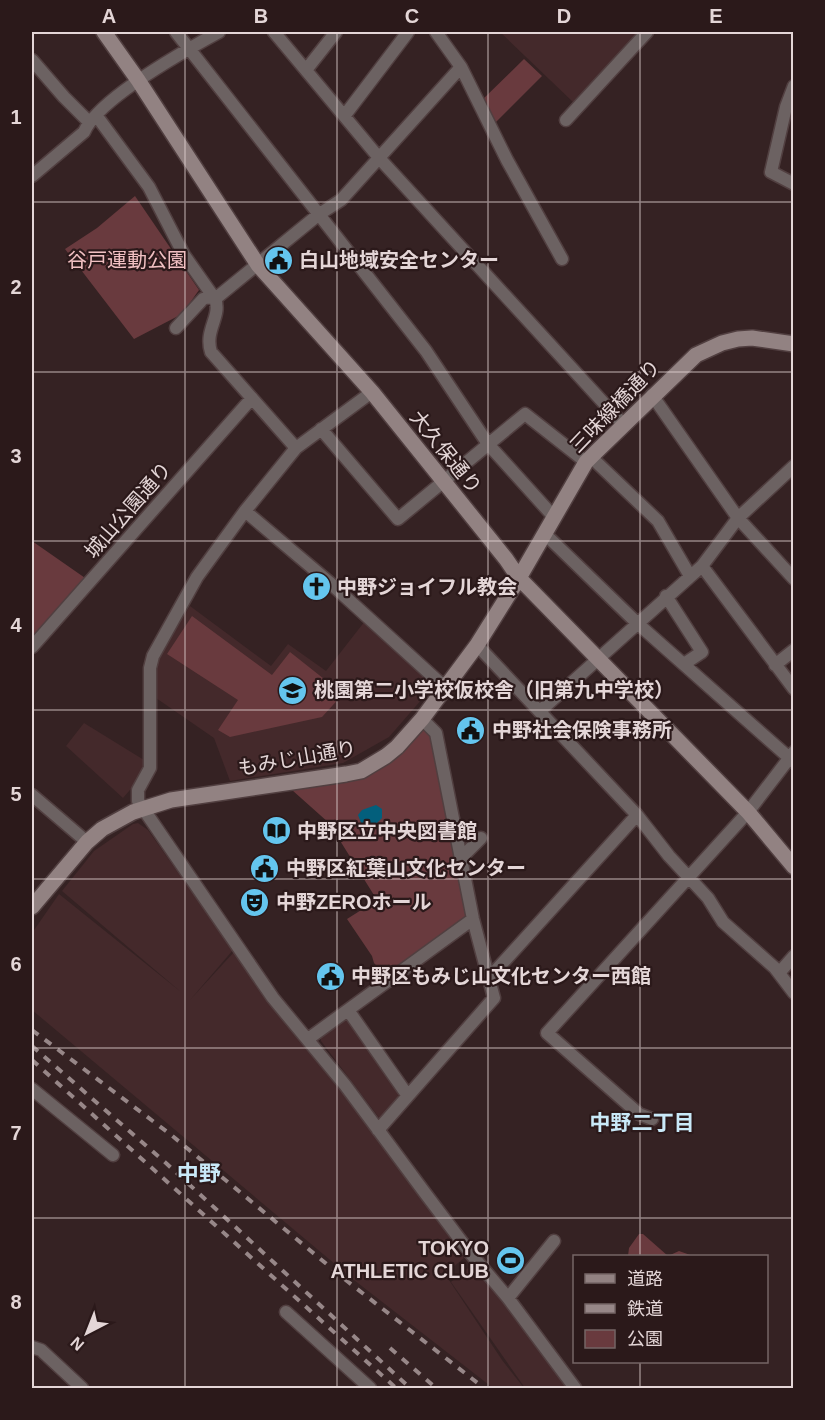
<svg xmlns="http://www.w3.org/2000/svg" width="825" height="1420" viewBox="0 0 825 1420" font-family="Arial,'Noto Sans JP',sans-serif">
<rect width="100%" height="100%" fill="#352223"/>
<!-- built -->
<path fill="#44292b" d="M500 32H638L573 102Z
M190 606 271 666 288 644 326 671 365 621 436 683 389 737 343 763 230 781 214 738 156 698 157 657Z
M84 723 144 760 142 776 123 798 66 746Z
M138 823 148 830 233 950 190 1000 234 952 291 1031 372 1129 464 1258 445 1274 502 1360 524 1388H493L354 1280 32 1010V933L59 894 181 992 62 891 94 851 133 824Z
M347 1017 404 1094 380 1119 321 1041V1036Z
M473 1264 521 1325 566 1388H525L451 1282Z"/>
<!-- green -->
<path fill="#693a3e" d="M524 59 542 76 494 124 481 101Z
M135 196 199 290 182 314 134 339 65 249 97 228Z
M32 541 88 580 37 638H32Z
M192 616 272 675 290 652 343 694 322 717 230 737 218 730 238 700 167 654Z
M422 728 433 730 468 916 387 977 374 963 372 956 347 919 377 900 329 823 292 790 356 778Z
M639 1234H643L668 1256 679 1251 693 1256H628L629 1248Z"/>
<!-- water -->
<path fill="#035f7c" d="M376 805 382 809V818L374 826 362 825 358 815 362 810Z"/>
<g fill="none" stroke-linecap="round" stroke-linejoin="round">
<defs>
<path id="street" d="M176 32 426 351 488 444 553 516
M274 32 380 159 623 424
M436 32 461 67 507 160 562 259
M32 60 64 97 89 122
M306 70 336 32
M794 86 786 107 771 172 794 184
M96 115 149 187 184 255 215 299C222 316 204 330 211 352L296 448
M345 115 408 32
M566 120 647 32
M32 176 84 132C99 98 186 50 219 32
M176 328 203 299 208 297 215 299 318 215 341 200 461 67
M372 392 296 448 245 511 197 577 153 656 150 668V768L138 790V801L273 998 345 1085 425 1193 471 1254 508 1298 575 1388
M652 395 738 518 794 579
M321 429 398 519 525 414 586 462
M591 457 658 521 690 576
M245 511 329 582 439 682 447 684
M544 533 637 623 794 762
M702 566 794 689
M666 596 702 652 684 664
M477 645 637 815 669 856 708 898 723 922 775 968 794 993
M32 647 252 398
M775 665 794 650
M540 711 702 566 738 518 794 466
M32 795 87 842
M461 858 481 838
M779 973 794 956
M489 978 637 815
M348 1010 408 1096
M308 1039 473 919
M32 1089 113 1155
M652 1119 639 1114 547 1033 748 812 794 752
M378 1130 494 998 473 919 436 733 422 719
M508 1298 554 1241
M286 1312 370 1388
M32 1347 41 1350 82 1388"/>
<path id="secondary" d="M104 32 138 80 258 265 372 392 506 559 519 578 748 812 794 867
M32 907 87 842 102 829 133 812 171 800 346 774 361 771 386 756 397 747 422 719 477 645 519 578 586 462 597 451 696 355 722 343 738 339 752 338 794 344"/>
</defs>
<!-- street casing -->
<use href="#street" stroke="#513f40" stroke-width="15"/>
<!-- secondary casing -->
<use href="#secondary" stroke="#513f40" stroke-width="18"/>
<!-- street -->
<use href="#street" stroke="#6c6262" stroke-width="12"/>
<!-- secondary -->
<use href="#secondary" stroke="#928282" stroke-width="15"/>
<!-- rail -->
<path stroke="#978788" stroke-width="4" stroke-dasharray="8 8" stroke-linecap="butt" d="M32 1030 170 1134 347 1281 484 1388
M32 1046 167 1164 410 1388
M32 1060 396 1388
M390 1348 436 1388"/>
</g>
<!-- grid -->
<path fill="none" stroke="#e4d6d7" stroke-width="1.5" stroke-opacity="0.55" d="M185 32V1388M337 32V1388M488 32V1388M640 32V1256M32 202H794M32 372H794M32 541H794M32 710H794M32 879H794M32 1048H794M32 1218H794M640 1362V1388"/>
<!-- icons -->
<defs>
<symbol id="civic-disc" viewBox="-11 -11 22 22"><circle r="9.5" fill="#64c5ee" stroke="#2b191a"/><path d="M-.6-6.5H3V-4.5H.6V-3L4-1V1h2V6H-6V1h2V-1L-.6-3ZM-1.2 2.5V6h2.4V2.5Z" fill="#111"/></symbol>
<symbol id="church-disc" viewBox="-11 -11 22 22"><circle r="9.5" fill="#64c5ee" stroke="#2b191a"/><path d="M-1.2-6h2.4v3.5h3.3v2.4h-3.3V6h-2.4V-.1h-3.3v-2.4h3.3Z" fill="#111"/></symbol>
<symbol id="school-disc" viewBox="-11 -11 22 22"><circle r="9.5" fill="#64c5ee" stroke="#2b191a"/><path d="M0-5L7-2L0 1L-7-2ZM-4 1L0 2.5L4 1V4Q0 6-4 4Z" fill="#111"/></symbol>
<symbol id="library-disc" viewBox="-11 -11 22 22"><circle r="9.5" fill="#64c5ee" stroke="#2b191a"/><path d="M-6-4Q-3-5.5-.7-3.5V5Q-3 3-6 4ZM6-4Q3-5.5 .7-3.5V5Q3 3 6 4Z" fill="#111"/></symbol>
<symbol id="theatre-disc" viewBox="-11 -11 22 22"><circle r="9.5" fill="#64c5ee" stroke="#2b191a"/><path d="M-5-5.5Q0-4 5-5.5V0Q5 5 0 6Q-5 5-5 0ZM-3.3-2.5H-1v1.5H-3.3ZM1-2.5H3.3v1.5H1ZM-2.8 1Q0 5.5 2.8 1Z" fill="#111"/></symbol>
<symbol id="stadium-disc" viewBox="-11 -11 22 22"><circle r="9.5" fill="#64c5ee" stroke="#2b191a"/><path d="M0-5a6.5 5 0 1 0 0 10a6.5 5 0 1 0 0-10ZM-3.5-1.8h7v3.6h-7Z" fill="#111"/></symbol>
</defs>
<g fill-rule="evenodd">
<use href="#civic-disc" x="262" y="244" width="33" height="33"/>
<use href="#church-disc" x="300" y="570" width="33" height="33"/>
<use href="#school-disc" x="276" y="674" width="33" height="33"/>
<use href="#civic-disc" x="454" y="714" width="33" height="33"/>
<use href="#library-disc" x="260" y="814" width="33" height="33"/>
<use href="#civic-disc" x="248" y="852" width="33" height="33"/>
<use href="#theatre-disc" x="238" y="886" width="33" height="33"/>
<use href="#civic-disc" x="314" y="960" width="33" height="33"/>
<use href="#stadium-disc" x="494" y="1244" width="33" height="33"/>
</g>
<g text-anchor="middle" stroke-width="4.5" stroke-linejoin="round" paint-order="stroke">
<!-- park labels -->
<g font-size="20" fill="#f1c0c2" stroke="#2b191a">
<text x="127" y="267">谷戸運動公園</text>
</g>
<!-- poi labels -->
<g font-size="20" font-weight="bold" fill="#e4d6d7" stroke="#2b191a" text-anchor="start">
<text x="299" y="267">白山地域安全センター</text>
<text x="337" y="594">中野ジョイフル教会</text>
<text x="314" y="697">桃園第二小学校仮校舎（旧第九中学校）</text>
<text x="492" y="737">中野社会保険事務所</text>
<text x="297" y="838">中野区立中央図書館</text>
<text x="286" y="875">中野区紅葉山文化センター</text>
<text x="276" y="909">中野ZEROホール</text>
<text x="351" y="983">中野区もみじ山文化センター西館</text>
<text x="489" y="1255" text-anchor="end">TOKYO<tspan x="489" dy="23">ATHLETIC CLUB</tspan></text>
</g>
<!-- street labels -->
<g font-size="20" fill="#e4d6d7" stroke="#2b191a">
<text transform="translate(615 406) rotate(-46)" y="7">三味線橋通り</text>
<text transform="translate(446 452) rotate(51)" y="7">大久保通り</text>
<text transform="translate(128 510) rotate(-49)" y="7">城山公園通り</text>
<text transform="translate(297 758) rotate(-10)" y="7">もみじ山通り</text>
</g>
<!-- neighbourhood labels -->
<g font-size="21" font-weight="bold" fill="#c9e9f8" stroke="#2b191a">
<text x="642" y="1130">中野二丁目</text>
</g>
<!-- quarter labels -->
<g font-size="22" font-weight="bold" fill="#c9e9f8" stroke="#2b191a">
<text x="199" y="1181">中野</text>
</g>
</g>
<!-- border -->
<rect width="825" height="1420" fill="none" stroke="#2b191a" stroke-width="66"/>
<!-- legend -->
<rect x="573" y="1255" width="195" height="108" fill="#2b191a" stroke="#756566" stroke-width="1.5"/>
<rect x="585" y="1274" width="30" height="9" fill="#928282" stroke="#756566" stroke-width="1.5"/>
<text x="627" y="1285" font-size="18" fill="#e4d6d7">道路</text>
<rect x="585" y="1304" width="30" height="9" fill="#978788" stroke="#756566" stroke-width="1.5"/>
<text x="627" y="1315" font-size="18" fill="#e4d6d7">鉄道</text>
<rect x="585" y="1330" width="30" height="18" fill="#693a3e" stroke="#756566" stroke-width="1.5"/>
<text x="627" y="1345" font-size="18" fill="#e4d6d7">公園</text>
<!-- north arrow -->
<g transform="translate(87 1333) rotate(222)" stroke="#2b191a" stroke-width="4.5" paint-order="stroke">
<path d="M0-4.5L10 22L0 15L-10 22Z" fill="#e4d6d7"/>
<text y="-9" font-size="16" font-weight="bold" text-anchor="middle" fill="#e4d6d7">N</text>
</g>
<rect x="33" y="33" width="759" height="1354" fill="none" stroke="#e4d6d7" stroke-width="2"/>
<g font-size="20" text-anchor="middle" font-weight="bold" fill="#e4d6d7">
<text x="109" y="23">A</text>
<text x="261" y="23">B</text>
<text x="412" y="23">C</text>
<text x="564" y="23">D</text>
<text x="716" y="23">E</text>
<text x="16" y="124">1</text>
<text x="16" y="294">2</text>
<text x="16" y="463">3</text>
<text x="16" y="632">4</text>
<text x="16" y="801">5</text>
<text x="16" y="971">6</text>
<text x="16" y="1140">7</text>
<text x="16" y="1309">8</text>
</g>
</svg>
